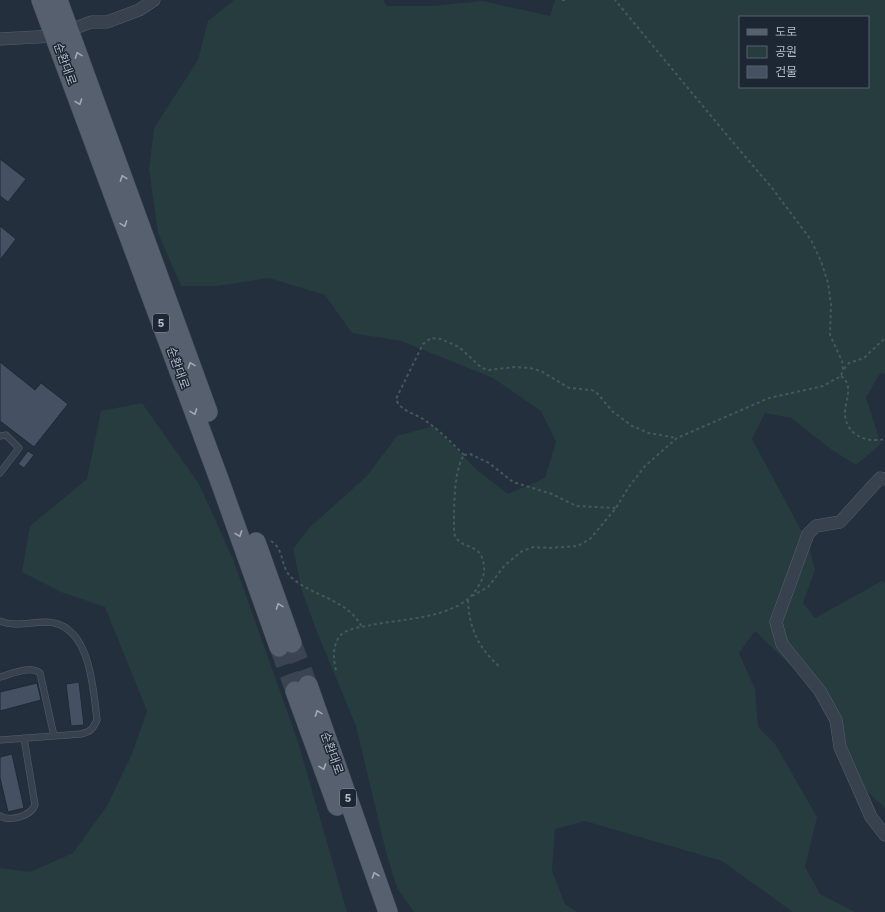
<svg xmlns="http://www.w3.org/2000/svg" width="885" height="912" viewBox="0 0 885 912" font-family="'Work Sans','Noto Sans KR',sans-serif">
<rect width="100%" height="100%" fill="#242f3e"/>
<!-- green -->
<path fill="#263c3f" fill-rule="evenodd" d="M234 0H383L387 6H433L482 1 550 16 555 0H885V374L880 373 866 398 881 444 856 465 832 450 791 418 765 413 752 439 808 543 815 570 803 603 815 618 882 581 885 583V808L860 785 831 715 803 677 755 631 739 653 755 689 758 727 775 744 817 817 805 867 820 894 855 912H793L722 861 585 821 555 829 552 871 565 904 577 912H414L397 888 386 852 356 726 317 632 302 591 293 549 309 528 367 476 397 436 433 426 477 470 508 494 545 478 556 442 541 411 493 378 401 341 352 333 325 295 269 278 217 286H181L158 233 149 169 154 128 198 60 208 21ZM740 17H868V87H740Z
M142 403 199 484 233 559 298 742 347 912H0V868L30 872 73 853 107 806 132 754 147 711 105 607 61 592 22 572 30 526 87 479 101 411Z"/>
<!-- building -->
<path fill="#455162" stroke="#1f2835" d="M0 159 26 179 8 202 0 196Z
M0 226 16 239 0 260Z
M0 362 35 390 41 383 68 404 34 447 0 421Z
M28 451 34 455 24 468 18 464Z
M79 682 84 725 71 726 66 684Z
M37 683 41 700 0 711V692Z
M12 754 24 808 8 812 0 778V757Z"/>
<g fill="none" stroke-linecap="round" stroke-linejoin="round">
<!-- primary-tunnel -->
<path stroke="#3a4453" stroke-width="19" stroke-dasharray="19 10" stroke-linecap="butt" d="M292 643 308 685
M279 647 295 691"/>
<defs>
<path id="service" d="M0 436 6 435 19 448 0 473
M0 621C13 627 32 622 46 622 91 623 93 689 97 720 93 729 90 732 81 734L0 740
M0 677C12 674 30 665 40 673L54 736
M0 816C10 822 31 816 35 805L24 738"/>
<path id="minor" d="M0 39 54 36 91 22H107L139 10 154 0
M885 479 880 478 840 522 816 526 808 534 776 622 782 644 820 691 836 720 840 747 871 817 885 835"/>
<path id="primary" d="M41 0 219 479 279 647
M58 0 208 412
M256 542 292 643
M308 685 388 912
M295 691 337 806"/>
</defs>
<!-- service casing -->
<use href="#service" stroke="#565f6c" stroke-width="7"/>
<!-- minor casing -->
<use href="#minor" stroke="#565f6c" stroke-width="13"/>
<!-- primary casing -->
<use href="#primary" stroke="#414a57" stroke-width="20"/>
<!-- path -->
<path stroke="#44595c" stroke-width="2" stroke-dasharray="3 3" stroke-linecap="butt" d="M562 0H565
M844 369 849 363 864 358 885 338
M841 376C855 386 844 402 845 415 847 436 867 443 885 439
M464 455C451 442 438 429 423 419 414 413 400 411 396 399L423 344 431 338 441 339 459 347 482 368 489 370 514 367 530 368 541 371 569 388 592 390 598 394 612 411 632 426 649 433 677 438
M464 455 470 454 489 463 513 482 552 494 576 506 616 508
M271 541C285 550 280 568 292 578 314 597 347 599 362 627
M472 596 488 587 505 565 522 551 534 547 549 548 578 546 590 539 616 508 628 488 645 466 677 438 769 398 823 386 841 376 843 369 842 361 830 335 831 305 828 283 821 261 811 240 772 188 726 134 615 0
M468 600C469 629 479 649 501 668
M336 670C333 658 332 642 343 633 349 629 359 627 367 626 400 618 459 620 478 587 482 580 485 574 484 567 482 540 460 552 454 533 454 512 453 472 464 455"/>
<!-- service -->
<use href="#service" stroke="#38414e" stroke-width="6"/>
<!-- minor -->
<use href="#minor" stroke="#38414e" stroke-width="12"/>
<!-- primary -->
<use href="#primary" stroke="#56606e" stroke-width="19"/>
</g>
<!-- one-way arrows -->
<defs><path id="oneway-chevron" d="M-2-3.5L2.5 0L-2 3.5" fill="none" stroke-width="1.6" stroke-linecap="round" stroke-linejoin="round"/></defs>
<g stroke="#a1aab7">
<use href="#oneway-chevron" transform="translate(78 55) rotate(-110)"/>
<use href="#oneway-chevron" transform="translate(79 102) rotate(70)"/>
<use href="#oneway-chevron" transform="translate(123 178) rotate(-110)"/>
<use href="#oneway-chevron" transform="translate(124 224) rotate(70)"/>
<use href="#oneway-chevron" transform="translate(191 365) rotate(-110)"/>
<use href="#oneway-chevron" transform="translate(194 412) rotate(70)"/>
<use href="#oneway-chevron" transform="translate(239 534) rotate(70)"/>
<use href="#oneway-chevron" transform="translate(279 606) rotate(-110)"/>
<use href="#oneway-chevron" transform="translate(318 713) rotate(-110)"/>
<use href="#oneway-chevron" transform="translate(323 767) rotate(70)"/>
<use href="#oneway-chevron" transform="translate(375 875) rotate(-109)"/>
</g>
<g text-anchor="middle" stroke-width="3" stroke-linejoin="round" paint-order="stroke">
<!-- shield labels -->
<g fill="#1d2633" stroke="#878f9c" stroke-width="1">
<rect x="153" y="314" width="16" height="18" rx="3"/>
<rect x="340" y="789" width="16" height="18" rx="3"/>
</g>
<g font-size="11" font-weight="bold" fill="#b4bcc9">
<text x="161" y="327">5</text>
<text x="348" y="802">5</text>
</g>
<!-- street labels -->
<g font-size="12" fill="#b4bcc9" stroke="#1d2633">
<text transform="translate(65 64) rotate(70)" y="4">순환대로</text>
<text transform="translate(178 368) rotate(70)" y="4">순환대로</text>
<text transform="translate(332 753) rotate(70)" y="4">순환대로</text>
</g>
</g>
<!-- legend -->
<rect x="739" y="16" width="130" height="72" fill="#1d2633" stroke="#59626f"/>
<rect x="747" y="29" width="20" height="6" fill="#56606e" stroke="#59626f"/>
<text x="775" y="36" font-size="12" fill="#b4bcc9">도로</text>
<rect x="747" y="46" width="20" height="12" fill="#263c3f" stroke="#59626f"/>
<text x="775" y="56" font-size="12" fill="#b4bcc9">공원</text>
<rect x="747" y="66" width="20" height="12" fill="#455162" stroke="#59626f"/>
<text x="775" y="76" font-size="12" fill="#b4bcc9">건물</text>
</svg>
